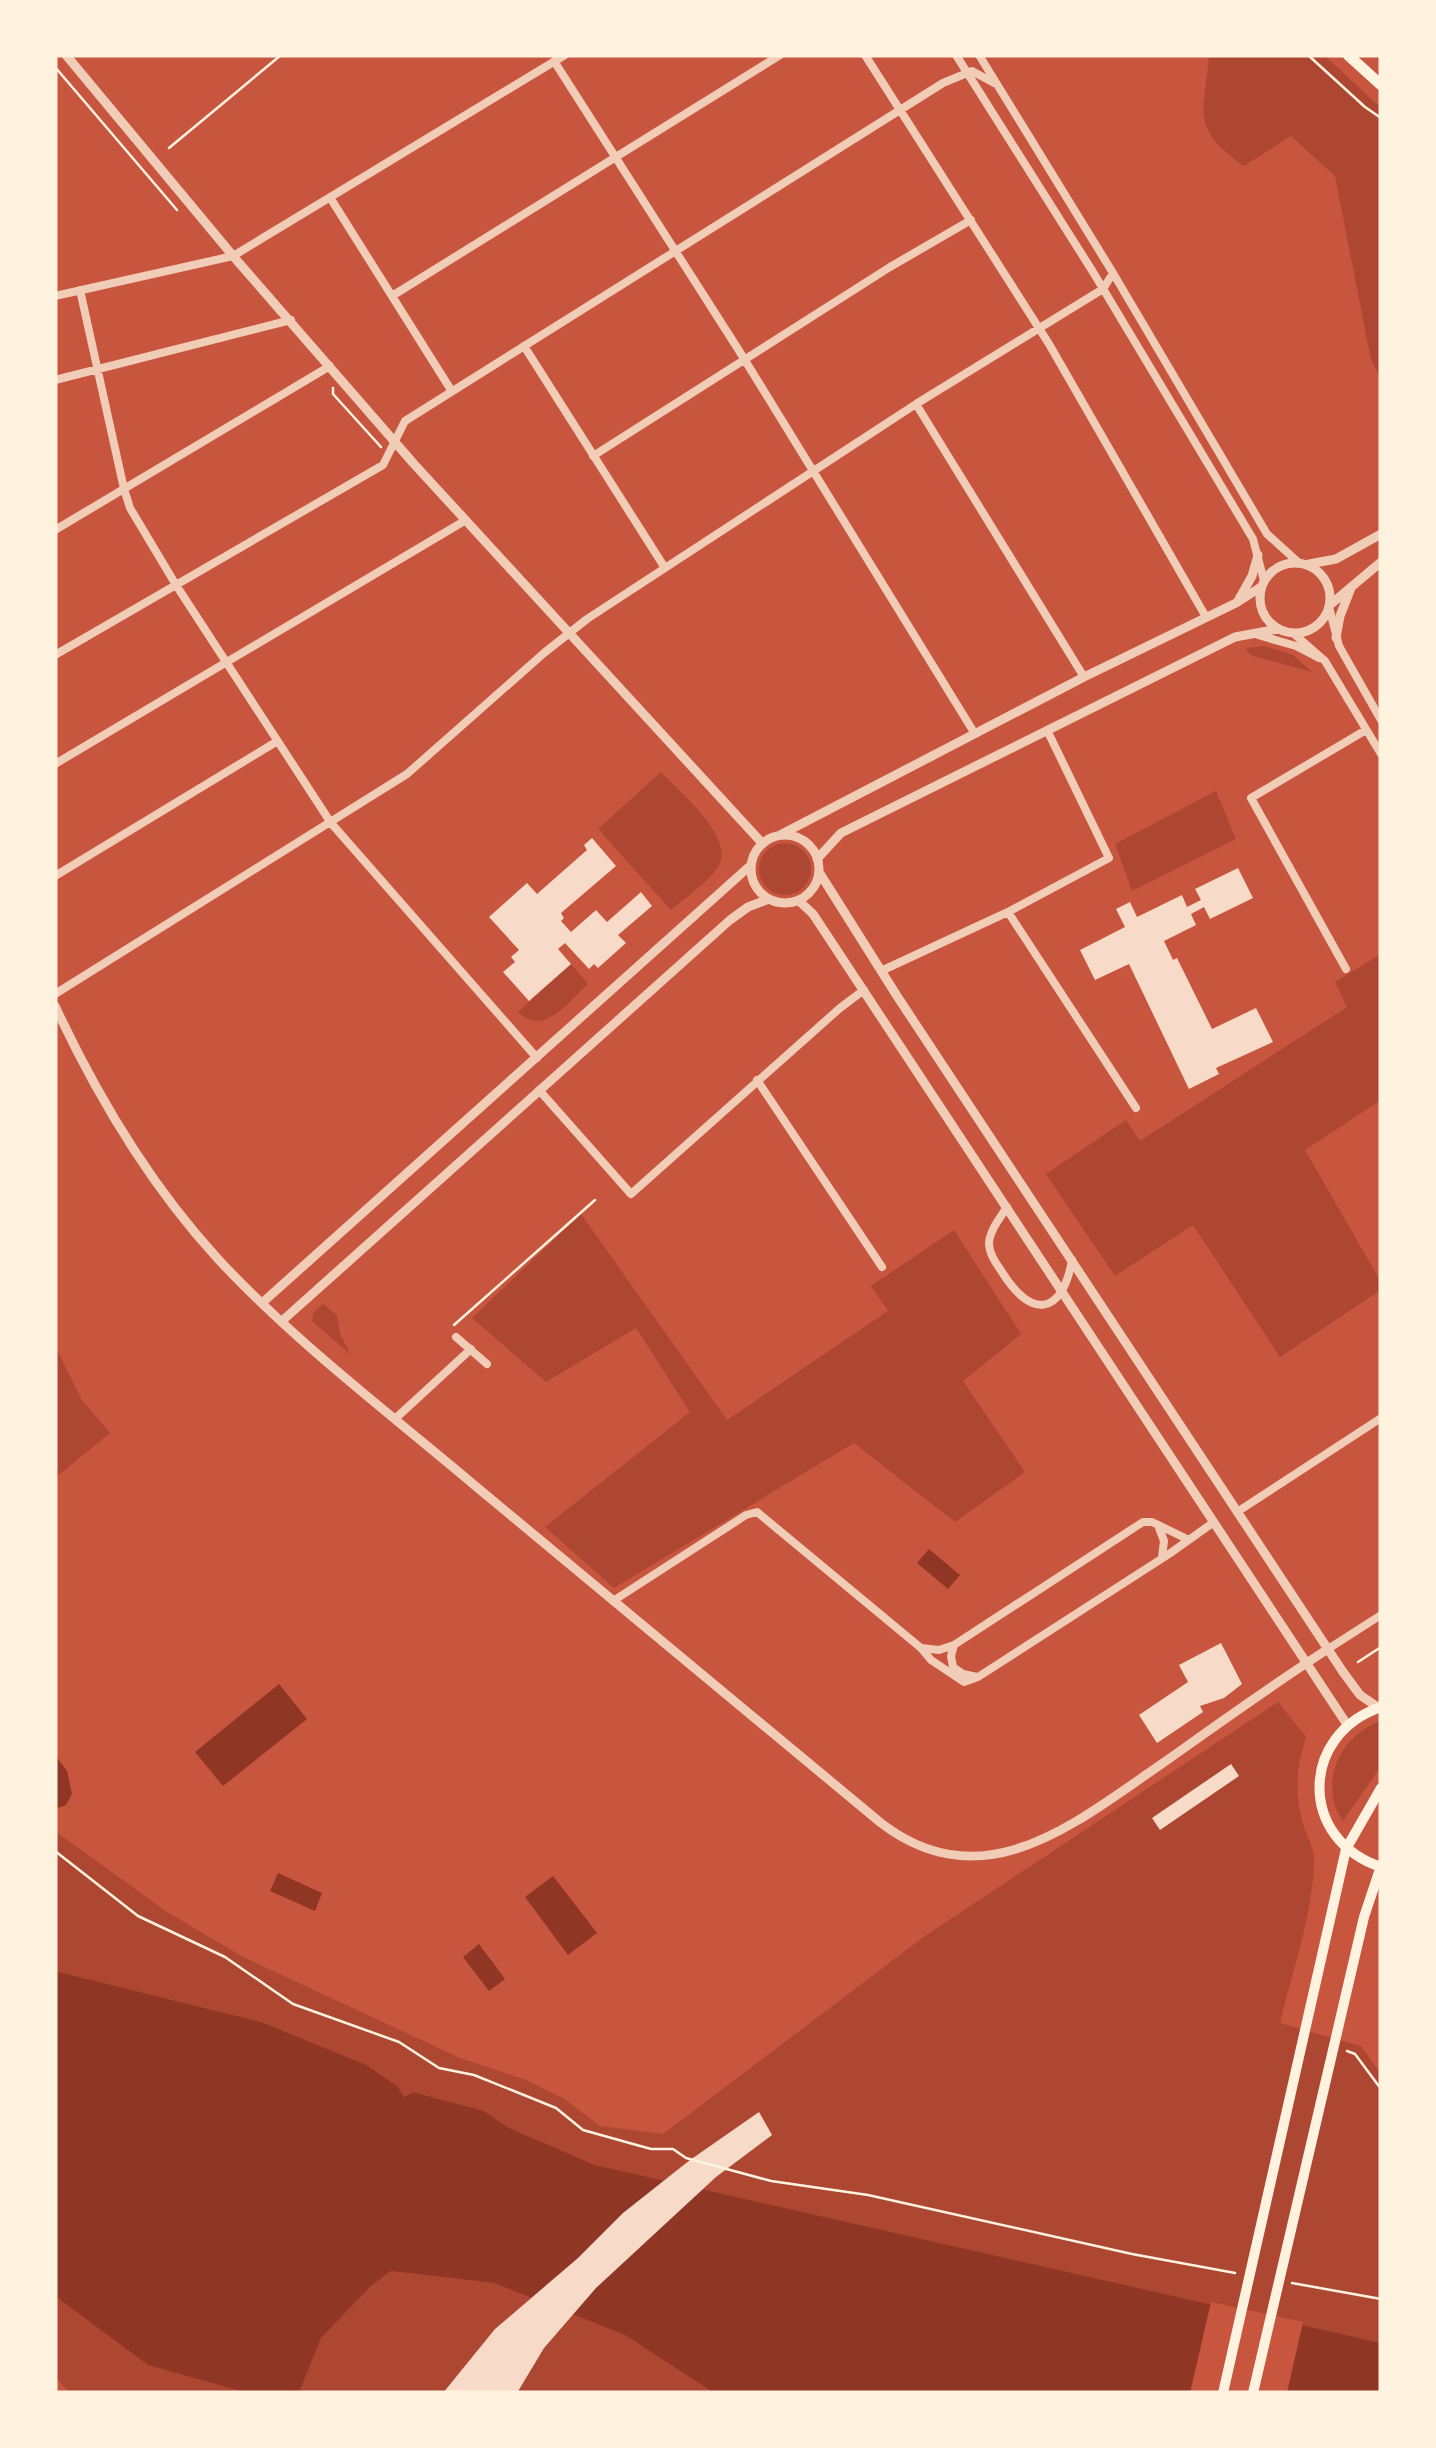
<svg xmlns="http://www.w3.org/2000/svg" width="1436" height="2448" viewBox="0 0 1436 2448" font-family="Signika,sans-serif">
<rect width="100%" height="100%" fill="#c8553d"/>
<!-- green -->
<path fill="#ae4732" d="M1209 55H1324L1381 108V379L1371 360 1335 176 1291 136 1244 166C1190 128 1204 115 1209 55Z
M1265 646 1293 655 1312 672 1250 655 1246 648Z
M661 772C680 793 736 837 718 867 707 883 686 897 671 910L598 829Z
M1216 791 1236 839 1132 891 1115 844Z
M759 869a26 26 0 1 1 52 0a26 26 0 1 1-52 0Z
M1381 954V1100L1305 1150 1381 1282V1290L1280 1357 1193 1225 1115 1276 1046 1174 1126 1120 1140 1141 1347 1007 1335 982Z
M571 964 588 984C569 1001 543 1038 518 1012Z
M581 1214 727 1420 888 1311 871 1286 954 1230 1021 1334 963 1381 1025 1472 955 1522 854 1443 614 1588 545 1527 690 1412 636 1328 546 1382 472 1318Z
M323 1304 337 1315 340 1334 351 1355 312 1321 313 1313Z
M55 1346 81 1399 110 1433 55 1478Z
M1278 1702 1306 1737C1297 1767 1294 1788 1302 1820 1306 1836 1315 1847 1314 1864 1312 1917 1292 1972 1280 2023L1361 2046 1381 2074V2343L595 2165 507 2127 484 2111 413 2092 404 2097 261 2022 55 1971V1831L167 1912 243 1957 460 2058 526 2080 563 2098 600 2126 663 2134 925 1936Z
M1381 1721V1766L1343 1821C1317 1784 1341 1734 1381 1721Z
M391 2271 494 2283 625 2335 714 2393H299L321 2338 372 2285Z
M55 2296 148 2365 251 2393H70L57 2379Z"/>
<!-- water -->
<path fill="#8f3625" d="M929 1549 960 1575 948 1589 917 1563Z
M279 1684 307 1719 223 1786 195 1752Z
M55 1755 67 1771 72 1794 66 1805 55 1809Z
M278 1873 322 1893 315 1911 270 1891Z
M553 1876 597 1933 568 1955 525 1897Z
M479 1944 505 1979 489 1991 463 1957Z
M55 1971 261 2022 366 2065 397 2086 404 2097 413 2092 484 2111 507 2127 595 2165 1381 2343V2393H714L625 2335 494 2283 391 2271 372 2285 321 2338 299 2393H248L148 2365 55 2296Z"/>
<!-- pier -->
<path fill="#c8553d" d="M1211 2302 1303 2322 1287 2393H1190Z"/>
<!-- building -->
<path fill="#f7dbc8" d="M592 838 616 866 561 913 564 918 561 921 571 932 596 910 607 922 641 892 652 906 618 935 626 943 598 968 594 964 589 969 565 943 558 949 571 964 529 1001 503 972 515 962 511 957 519 950 489 917 527 883 537 894 587 850 584 845Z
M1238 868 1253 898 1210 919 1204 907 1191 914 1196 925 1164 941 1173 960 1177 958 1212 1029 1256 1008 1273 1042 1216 1068 1219 1074 1189 1089 1129 964 1095 980 1080 950 1125 927 1116 909 1130 902 1137 917 1182 895 1187 907 1201 900 1195 889Z
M1221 1643 1242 1684 1224 1698 1200 1706 1203 1712 1157 1743 1139 1715 1188 1682 1179 1665Z
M1231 1764 1239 1776 1160 1830 1152 1818Z
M759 2112 772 2135 716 2177 596 2288 544 2348 517 2393H443L495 2329 578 2258 623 2213 690 2160Z"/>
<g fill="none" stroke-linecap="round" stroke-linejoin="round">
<!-- path -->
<path stroke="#fff3e0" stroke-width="2.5" d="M1308 55 1365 107 1381 118
M55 67 177 210
M169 148 281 55
M333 388V394L381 447
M454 1325 595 1200
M1358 1662 1381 1647
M55 1851 138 1916 225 1957 293 2004 399 2042 439 2068 474 2075 556 2108 583 2130 651 2149H673L686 2158 771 2181 868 2195 1132 2254 1235 2273
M1347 2051 1355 2054 1381 2089
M1292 2283 1381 2299"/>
<!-- minor -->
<path stroke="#f1ccb7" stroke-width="8" d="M865 55 1049 344 1206 617
M956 55 1093 272 1253 539 1264 581
M979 55 1113 273 1267 534 1299 563
M554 61 738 349 975 734
M331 199 451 390
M80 290 124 489 130 508 176 585 331 823 537 1058
M55 296 233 256 565 55
M392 296 780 55
M524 346 665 568
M55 380 291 320
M916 404 1084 677
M593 456 890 267 971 220
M55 530 330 366
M1329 607 1339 646 1381 720
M1293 633 1325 661 1381 754
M1258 635 1296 646 1319 658
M55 655 383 465 405 421 943 83 972 71 994 83
M55 764 466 520
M55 876 276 742
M1008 912 1136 1108
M1346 969 1251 798 1366 730
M881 971 1008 912 1109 858 1047 730
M55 994 407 774 544 653 587 619 916 404 1103 289 1113 273
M757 1080 882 1267
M539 1090 631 1194 840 1008 864 990
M1007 1207C1000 1218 990 1230 989 1243 989 1254 996 1263 1002 1272 1030 1318 1062 1317 1072 1260
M456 1337 487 1364
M396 1418 471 1349
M1237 1512 1381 1418
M1158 1525 1164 1541 1162 1557
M613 1601 746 1515 757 1512 921 1648 931 1660 964 1682 978 1677 1169 1554 1214 1522
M954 1645 951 1656 953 1667 963 1674 977 1677
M921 1648 939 1650 954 1645 1143 1522H1152L1187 1539
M1328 1649 1381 1615"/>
<!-- tertiary -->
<path stroke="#f1ccb7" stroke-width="9" d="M66 55 233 256 414 464 762 843
M1260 598a35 35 0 1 1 70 0a35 35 0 1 1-70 0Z
M1309 564 1336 559 1381 534
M1238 601 1252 576 1258 555
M1331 604 1381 562
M1336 638 1340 616 1351 588
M780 835 1084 677 1236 603 1261 587
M751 869a34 34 0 1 1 68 0a34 34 0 1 1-68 0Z
M817 859 841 833 1235 637 1278 629
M819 872 897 996 1343 1672 1360 1695 1379 1708
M798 900 813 914 1348 1726
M55 1006C97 1096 151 1186 218 1259 297 1344 392 1415 479 1489 612 1601 747 1711 881 1823 984 1902 1075 1823 1163 1763 1218 1724 1272 1685 1328 1649
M262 1303 751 865
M282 1321 730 920 748 907 769 899"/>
<!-- secondary -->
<path stroke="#fff3e0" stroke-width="10" d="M1381 1707C1299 1735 1299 1840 1381 1867
M1223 2393 1346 1849 1381 1788
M1253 2393 1364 1917 1381 1866"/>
<!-- primary -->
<path stroke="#fff3e0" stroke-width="11" d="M1348 55 1381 85"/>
</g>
<!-- border -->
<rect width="1436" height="2448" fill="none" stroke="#fff3e0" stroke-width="115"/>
</svg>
